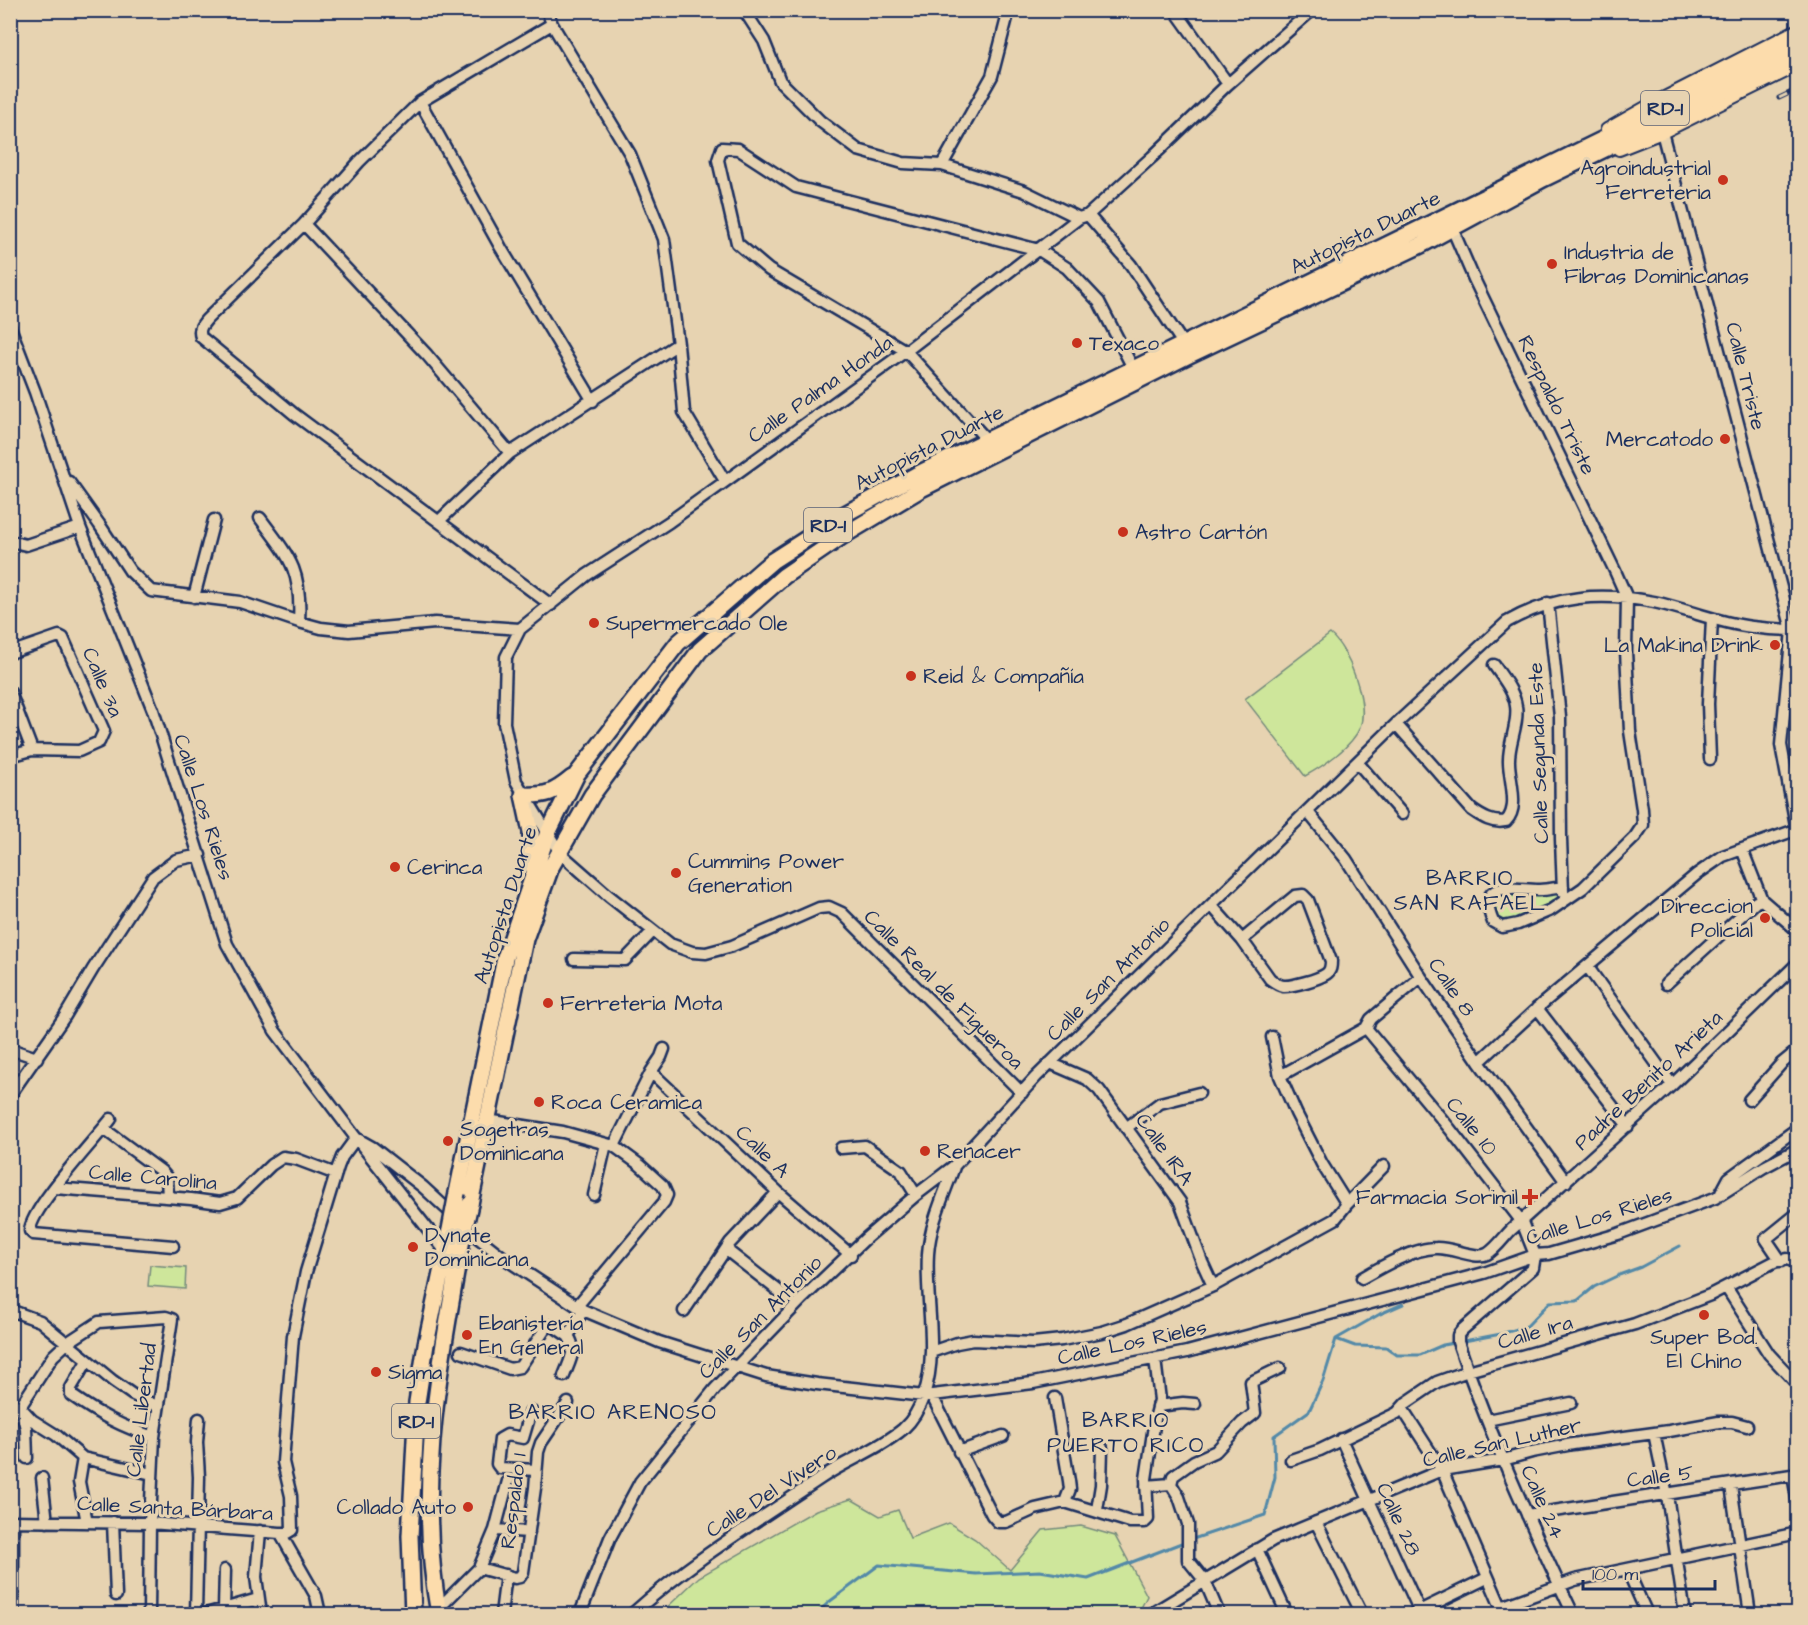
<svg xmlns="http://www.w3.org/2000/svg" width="1808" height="1625" viewBox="0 0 1808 1625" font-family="'Architects Daughter',sans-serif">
<rect width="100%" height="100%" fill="#e7d3b1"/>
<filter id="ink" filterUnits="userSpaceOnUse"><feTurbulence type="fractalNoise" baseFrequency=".0167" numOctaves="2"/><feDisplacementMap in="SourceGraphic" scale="12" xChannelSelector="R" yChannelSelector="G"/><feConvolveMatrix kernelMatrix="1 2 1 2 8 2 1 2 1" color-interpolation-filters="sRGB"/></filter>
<g filter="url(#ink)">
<!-- green -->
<path fill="#cee69b" stroke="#748a7c" stroke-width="1.5" d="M1330 634C1349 649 1369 704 1360 727 1353 746 1322 767 1305 776L1245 699Z
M1558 893V901L1516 923 1498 921 1492 903 1495 894Z
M150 1265 186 1268 185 1289 148 1286Z
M851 1499 880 1516 898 1510 910 1538 949 1523 975 1539 1010 1570 1043 1530 1081 1526 1115 1536 1147 1596 1138 1614H660L699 1577 816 1510Z"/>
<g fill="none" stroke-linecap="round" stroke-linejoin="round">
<!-- stream -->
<path stroke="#5389a8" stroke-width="3" d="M1336 1339 1355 1346 1386 1347 1397 1355H1420L1443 1345 1501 1334 1527 1326 1550 1302 1577 1301 1594 1287 1619 1275 1641 1267 1680 1246
M1190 1540 1265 1515 1275 1477 1274 1436 1309 1411 1323 1381 1336 1339 1380 1314 1403 1304
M816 1614 829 1602 879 1565 976 1574 1040 1571 1088 1579 1184 1542"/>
<defs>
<path id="minor" d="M547 10 552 24 630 154 664 239 678 344 684 412 725 481
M744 10 764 41 780 81 820 121 858 150 903 163 942 165 1024 191 1079 218
M1175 10 1228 84
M420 102 501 248 593 401
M1662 132 1792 630 1781 745 1798 836
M942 165 992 76 1009 10
M1088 215 1131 265 1184 345
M304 224 427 355 510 453
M1452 228 1474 279 1615 571 1627 598 1626 651 1630 731 1642 809 1643 825 1635 837 1583 888 1551 910 1518 924 1508 926 1502 927 1493 922C1475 878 1513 890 1539 890 1547 890 1555 888 1563 887
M10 327 35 392 80 527 153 710 227 944 275 1031 356 1138 446 1252
M987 440 906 351 769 270 737 243 718 160 722 148 738 149 796 187 1039 250 1067 268 1099 302 1134 370
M69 482 99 524 130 571 151 591 240 602 299 622 321 628 349 631 435 623 520 629
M260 518C290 558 302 570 299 622
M439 521 510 453 678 344
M10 541 26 545 80 527
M194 597 214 520
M1548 603 1560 717 1561 839 1563 892
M551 605 294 414 201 337C198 329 202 325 207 319L304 224 359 162 420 102 552 24
M10 653 59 636 63 638 104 731 99 742 79 751 32 750 10 756
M10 692 32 750
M1396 724 1472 810C1482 817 1493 824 1506 821 1520 808 1509 779 1509 762 1508 744 1519 724 1516 706 1514 691 1502 677 1494 665
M1710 759 1708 704 1712 618
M1358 763 1402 814
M1307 811 1346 859 1421 977 1479 1062 1566 1182
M1742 849 1762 900
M1211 905 1242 940 1270 979C1274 982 1278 985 1283 986 1291 987 1319 979 1326 974 1331 971 1331 966 1331 961L1308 900 1303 895 1295 896 1242 940
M574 959 625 960 653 931
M1587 966 1672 1085
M1666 984 1756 902 1762 900 1798 931
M1537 1008 1628 1126
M1366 1028 1450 1129 1522 1222 1535 1255 1533 1268 1462 1330 1458 1335V1342C1490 1436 1531 1525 1573 1614
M1272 1037 1280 1076 1296 1113 1322 1164 1347 1204
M10 1049 37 1058
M1479 1062 1543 1003 1697 874 1723 856 1798 829
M1050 1063 1087 1079 1099 1090 1180 1202 1202 1262 1213 1286
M651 1072 778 1192 851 1255
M1280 1076 1366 1028 1371 1019 1421 977
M1022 1093 842 913 829 907 819 908 732 946 706 953 692 952 670 944 609 896 560 853 516 781 504 723 506 657 520 629 587 575 669 522 906 351 1079 218 1088 215 1152 157 1228 84 1312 10
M10 1095 65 1016 93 969 153 877 176 860 200 855
M1749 1100 1781 1064 1798 1050
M111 1119C95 1140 30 1209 30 1231L33 1234 173 1246
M487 1120 563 1132 614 1146 640 1165 663 1186 667 1195 664 1202 577 1306
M1126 1128 1160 1103 1199 1093
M104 1129 161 1171 167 1178 168 1197
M356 1138 372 1147 423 1187 476 1236 504 1258 583 1310 659 1342 766 1376 817 1384 924 1396 1033 1383 1187 1352 1484 1273 1535 1255 1549 1254 1618 1234 1715 1198 1764 1167 1798 1149
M614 1146 651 1072 661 1057 664 1049
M841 1148 865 1146 901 1171 916 1195
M55 1188 191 1199 220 1203 237 1198 271 1165 283 1157 296 1159 336 1174
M1721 1193 1729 1178 1798 1128
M594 1195 606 1144
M728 1248 729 1252 780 1292
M1781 1261 1766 1239 1798 1213
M1362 1278C1381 1267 1414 1248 1436 1248 1452 1247 1475 1260 1487 1254 1496 1249 1504 1237 1511 1230L1672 1085 1798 963
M1726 1287 1769 1354 1798 1385
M10 1310 40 1321 113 1381 133 1395 157 1406
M684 1311 730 1243 778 1192
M461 1352 510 1369 520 1367 545 1329 550 1326 555 1327 568 1336 583 1310
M931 1352 957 1343 973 1340 1033 1343 1062 1340 1102 1332 1127 1324 1213 1286 1335 1219 1347 1204 1384 1166
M87 1361 71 1388V1395C98 1414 122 1427 154 1437
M564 1376C569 1362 578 1349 568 1336
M932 1396 992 1515 998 1522H1006L1035 1509 1065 1502 1130 1522H1145L1148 1519 1146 1479 1155 1419 1160 1400 1155 1359
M1055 1398 1069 1481 1070 1489 1065 1502
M10 1403 20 1407 32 1420 56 1435 83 1458 152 1474
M1158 1406 1183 1403 1195 1404
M1402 1408 1442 1470 1504 1614
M531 1411 523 1438 507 1435 500 1439 497 1464 500 1468 536 1470
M1487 1420 1571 1403
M1654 1433 1667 1495 1685 1614
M1341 1439 1421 1614
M959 1452 1003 1436
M27 1458 26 1428 20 1407 53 1356 67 1343 99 1322 166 1317 172 1319 154 1437 150 1523 149 1614
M83 1458 79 1482 87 1522
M1291 1460 1320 1450 1397 1413 1406 1403 1437 1382 1468 1371 1635 1324 1710 1295 1774 1262 1787 1259 1798 1263
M1793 1475 1798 1504
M42 1478 47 1522
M1171 1484 1173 1476 1194 1461 1216 1451 1242 1423 1255 1413 1251 1382 1280 1368
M1171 1484 1179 1497 1188 1524V1560L1205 1581 1219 1614
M1146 1486 1171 1484
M1731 1486 1750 1614
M1097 1510 1101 1485 1102 1448
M1527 1515 1798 1474
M10 1521 150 1523 280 1533H287L292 1530 291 1496 283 1462 293 1336 306 1272 338 1167 342 1157 356 1138
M113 1522 116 1595
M1316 1522 1362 1614
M495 1530 529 1532
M260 1531 256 1577 261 1614
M280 1533 316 1596 320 1614
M1257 1549 1287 1614
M479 1568 495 1530 508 1481
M1627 1569 1647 1614
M1501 1607 1575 1580 1798 1533
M224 1609 225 1570
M438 1609 479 1568 515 1578 520 1577 523 1572 535 1488 538 1452 541 1443 568 1403
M13 1614V1521
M196 1614 199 1477 197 1442 199 1419
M206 1614 258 1599
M501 1614 506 1575
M580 1614 610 1538 640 1482 715 1389 801 1300 865 1239 916 1195 954 1166 1036 1077 1211 905 1396 724 1507 622C1555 595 1601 592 1654 602 1687 609 1718 623 1752 627 1767 629 1782 630 1798 630
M632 1614C690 1562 757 1521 821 1478 847 1460 878 1450 903 1429 913 1420 920 1407 924 1395 939 1350 925 1300 928 1254 930 1224 944 1195 954 1167
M1151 1614 1273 1540 1442 1470 1503 1460 1532 1452 1573 1444 1669 1431 1719 1422H1732L1747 1426
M1413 1614 1487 1578"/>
<path id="major" d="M1607 130 1651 105 1798 30
M1619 149 1662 132 1798 65"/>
<path id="highway" d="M531 865V832L523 795C546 796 554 793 572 778
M457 1193 505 958 547 835 577 774 678 643 772 561 845 514 916 475 1798 44
M470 1204 525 939 551 867 592 795 700 650 784 576 841 537 921 489 1189 355 1421 245 1543 179 1798 55
M413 1614 410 1536 417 1402 426 1344 450 1230
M439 1614C415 1485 440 1366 462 1239"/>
</defs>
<!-- minor casing -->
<use href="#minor" stroke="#1b2f5e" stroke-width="15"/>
<!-- major casing -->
<use href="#major" stroke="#1b2f5e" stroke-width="16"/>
<!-- highway casing -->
<use href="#highway" stroke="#1b2f5e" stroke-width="20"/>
<!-- minor -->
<use href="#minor" stroke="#e7d3b1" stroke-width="10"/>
<!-- major -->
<use href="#major" stroke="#fcdcac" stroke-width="12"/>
<!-- highway -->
<use href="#highway" stroke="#fcdcac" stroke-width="15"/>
<defs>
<path id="rail" d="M1779 98 1798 89"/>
</defs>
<!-- rail casing -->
<use href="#rail" stroke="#1b2f5e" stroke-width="5"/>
<!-- rail -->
<use href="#rail" stroke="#e7d3b1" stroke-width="3" stroke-dasharray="9" stroke-linecap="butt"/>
<defs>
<path id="highway-bridge" d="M450 1230 457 1193
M462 1239 470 1204"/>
</defs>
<!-- highway-bridge casing -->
<use href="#highway-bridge" stroke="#1b2f5e" stroke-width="20" stroke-linecap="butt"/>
<!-- highway-bridge -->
<use href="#highway-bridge" stroke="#fcdcac" stroke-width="15"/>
</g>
</g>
<!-- markers -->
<g fill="#c8321e" stroke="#e7d3b1" stroke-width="2">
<circle cx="1723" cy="180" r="6"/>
<circle cx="1552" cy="264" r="6"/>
<circle cx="1077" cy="343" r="6"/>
<circle cx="1725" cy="439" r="6"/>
<circle cx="1123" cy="532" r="6"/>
<circle cx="594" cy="623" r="6"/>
<circle cx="1775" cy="645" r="6"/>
<circle cx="911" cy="676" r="6"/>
<circle cx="395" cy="867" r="6"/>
<circle cx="676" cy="873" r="6"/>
<circle cx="1765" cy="918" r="6"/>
<circle cx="548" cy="1003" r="6"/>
<circle cx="539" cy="1102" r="6"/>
<circle cx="448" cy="1141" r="6"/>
<circle cx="925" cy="1151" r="6"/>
<path d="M1527 1188h6v6h6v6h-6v6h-6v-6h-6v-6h6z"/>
<circle cx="413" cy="1247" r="6"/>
<circle cx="1704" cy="1315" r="6"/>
<circle cx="467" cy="1335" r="6"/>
<circle cx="376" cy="1372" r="6"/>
<circle cx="468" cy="1507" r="6"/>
</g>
<g text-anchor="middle" stroke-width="6" stroke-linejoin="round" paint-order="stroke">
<!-- shield labels -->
<g fill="#e7d3b1" stroke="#586077" stroke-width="1.5">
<rect x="1641" y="91" width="48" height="34" rx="4.5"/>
<rect x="804" y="508" width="48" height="34" rx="4.5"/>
<rect x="392" y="1404" width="48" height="34" rx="4.5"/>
</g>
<g font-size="20" font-weight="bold" fill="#1b2f5e">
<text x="1665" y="115">RD-1</text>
<text x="828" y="532">RD-1</text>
<text x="416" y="1428">RD-1</text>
</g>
<!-- poi labels -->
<g font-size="21" fill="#1b2f5e" stroke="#e7d3b1" text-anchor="start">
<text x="1711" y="175" text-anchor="end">Agroindustrial<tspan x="1711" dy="24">Ferreteria</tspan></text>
<text x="1564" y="259">Industria de<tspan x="1564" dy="24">Fibras Dominicanas</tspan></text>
<text x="1089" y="350">Texaco</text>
<text x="1713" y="446" text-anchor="end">Mercatodo</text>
<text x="1135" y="539">Astro Cartón</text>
<text x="606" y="630">Supermercado Ole</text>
<text x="1763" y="652" text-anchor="end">La Makina Drink</text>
<text x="923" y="683">Reid &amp; Compañía</text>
<text x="688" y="868">Cummins Power<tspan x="688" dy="24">Generation</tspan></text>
<text x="407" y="874">Cerinca</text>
<text x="1753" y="913" text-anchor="end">Direccion<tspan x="1753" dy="24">Policial</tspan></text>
<text x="560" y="1010">Ferreteria Mota</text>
<text x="551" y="1109">Roca Ceramica</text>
<text x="460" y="1136">Sogetras<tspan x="460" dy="24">Dominicana</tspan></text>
<text x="937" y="1158">Renacer</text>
<text x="1518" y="1204" text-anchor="end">Farmacia Sorimil</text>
<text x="425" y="1242">Dynate<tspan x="425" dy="24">Dominicana</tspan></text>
<text x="479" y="1330">Ebanistería<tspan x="479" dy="24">En General</tspan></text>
<text x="1704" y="1344" text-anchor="middle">Super Bod.<tspan x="1704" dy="24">El Chino</tspan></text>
<text x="388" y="1379">Sigma</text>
<text x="456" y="1514" text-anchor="end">Collado Auto</text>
</g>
<!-- street labels -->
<g font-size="21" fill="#1b2f5e" stroke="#e7d3b1">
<text transform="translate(1365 232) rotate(-26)" y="7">Autopista Duarte</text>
<text transform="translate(1746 376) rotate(76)" y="7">Calle Triste</text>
<text transform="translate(820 389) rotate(-35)" y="7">Calle Palma Honda</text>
<text transform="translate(1557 405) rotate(64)" y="7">Respaldo Triste</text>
<text transform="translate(929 447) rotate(-27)" y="7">Autopista Duarte</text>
<text transform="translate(103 682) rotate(67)" y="7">Calle 3a</text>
<text transform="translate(1538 753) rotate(-92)" y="7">Calle Segunda Este</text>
<text transform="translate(204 807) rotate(72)" y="7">Calle Los Rieles</text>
<text transform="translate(505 905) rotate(-72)" y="7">Autopista Duarte</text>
<text transform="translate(1108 979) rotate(-45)" y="7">Calle San Antonio</text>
<text transform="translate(1452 987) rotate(56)" y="7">Calle 8</text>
<text transform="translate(944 989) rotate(45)" y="7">Calle Real de Figueroa</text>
<text transform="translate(1648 1080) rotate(-43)" y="7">Padre Benito Arieta</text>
<text transform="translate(1472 1126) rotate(51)" y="7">Calle 10</text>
<text transform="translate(1165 1149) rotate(54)" y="7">Calle 1RA</text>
<text transform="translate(763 1151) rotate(44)" y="7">Calle A</text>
<text transform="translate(153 1177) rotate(5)" y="7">Calle Carolina</text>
<text transform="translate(1599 1216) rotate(-17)" y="7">Calle Los Rieles</text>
<text transform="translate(760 1317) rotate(-45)" y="7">Calle San Antonio</text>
<text transform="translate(1535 1332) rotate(-16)" y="7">Calle 1ra</text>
<text transform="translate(1132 1342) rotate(-12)" y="7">Calle Los Rieles</text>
<text transform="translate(141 1410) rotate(-83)" y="7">Calle Libertad</text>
<text transform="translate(1502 1442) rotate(-13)" y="7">Calle San Luther</text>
<text transform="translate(1660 1476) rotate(-7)" y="7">Calle 5</text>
<text transform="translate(771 1491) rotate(-33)" y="7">Calle Del Vivero</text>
<text transform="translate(513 1501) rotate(-83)" y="7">Respaldo 1</text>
<text transform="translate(1543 1502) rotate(66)" y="7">Calle 24</text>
<text transform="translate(175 1508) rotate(3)" y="7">Calle Santa Bárbara</text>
<text transform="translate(1399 1519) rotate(65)" y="7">Calle 28</text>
</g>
<!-- neighbourhood labels -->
<g font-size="22" letter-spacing="1.5" fill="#1b2f5e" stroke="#e7d3b1">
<text x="1470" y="885">BARRIO<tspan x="1470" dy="25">SAN RAFAEL</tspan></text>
<text x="613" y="1419">BARRIO ARENOSO</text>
<text x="1126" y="1427">BARRIO<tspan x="1126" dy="25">PUERTO RICO</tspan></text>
</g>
</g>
<!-- margin -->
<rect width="1808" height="1625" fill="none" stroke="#e7d3b1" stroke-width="36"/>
<rect x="18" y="18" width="1772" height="1589" fill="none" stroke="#1b2f5e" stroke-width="2" filter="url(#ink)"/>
<!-- scale -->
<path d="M1583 1580v9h132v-9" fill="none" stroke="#1b2f5e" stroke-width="3"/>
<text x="1592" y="1580" font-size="18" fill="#1b2f5e" stroke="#e7d3b1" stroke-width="4.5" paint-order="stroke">100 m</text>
</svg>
